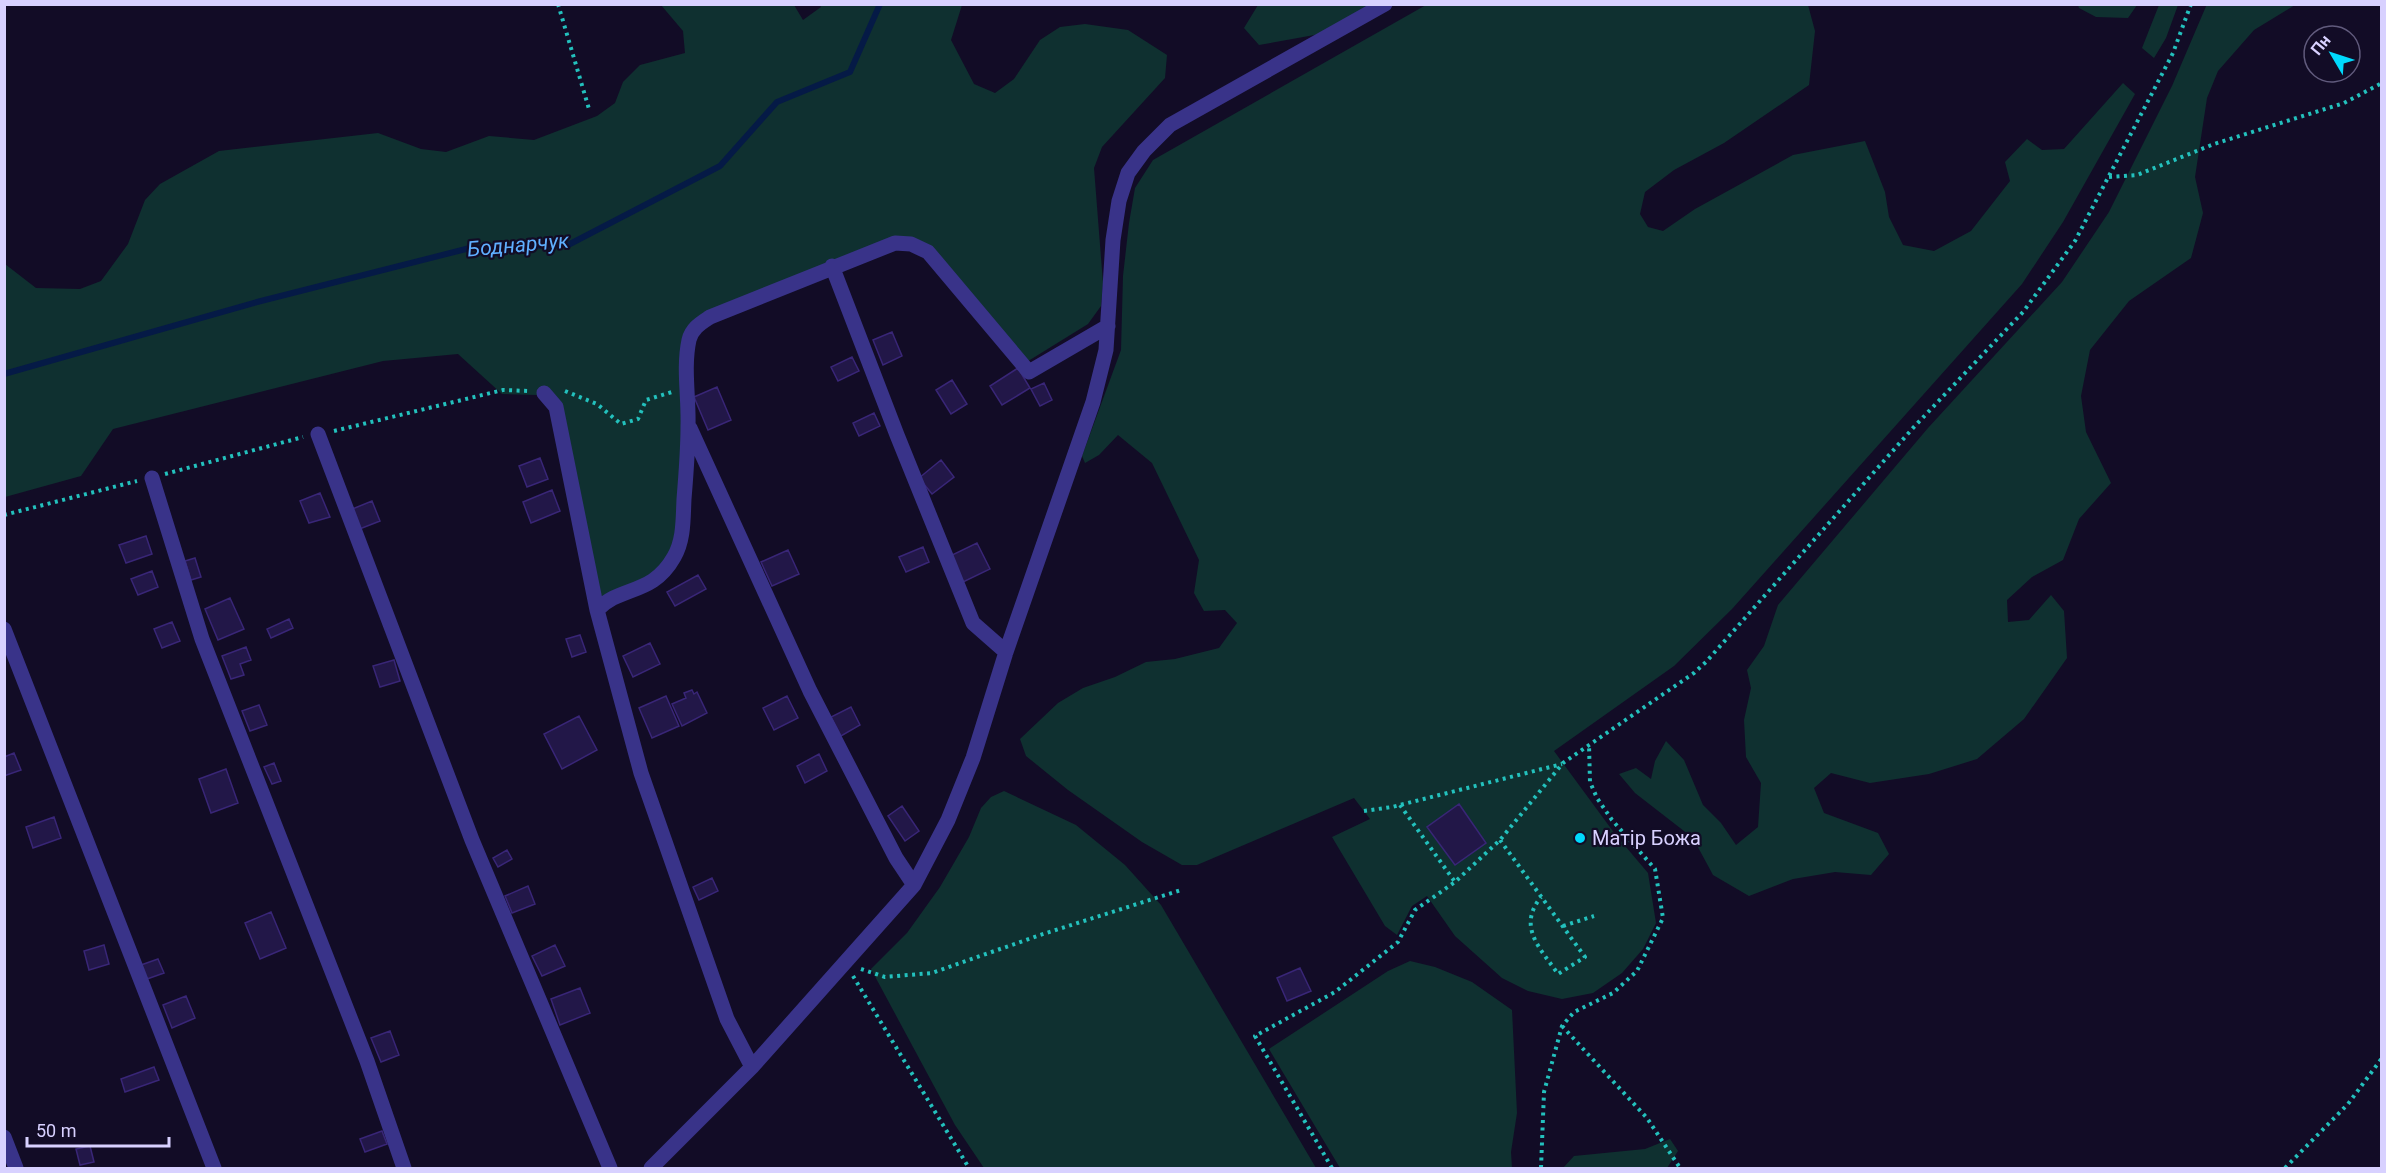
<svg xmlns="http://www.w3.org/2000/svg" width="2386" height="1173" viewBox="0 0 2386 1173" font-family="Roboto,sans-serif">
<rect width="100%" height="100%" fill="#120c26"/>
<!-- green -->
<path fill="#0f3030" d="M2207 4 2295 5 2254 30 2218 71 2207 98 2195 177 2203 213 2191 258 2129 301 2090 350 2081 396 2086 432 2111 483 2079 519 2063 560 2032 577 2007 600 2008 622 2029 620 2051 595 2064 611 2067 658 2024 719 1977 759 1929 774 1870 783 1831 773 1814 788 1824 813 1878 833 1889 854 1871 875 1835 872 1793 879 1749 896 1713 875 1693 838 1635 793 1619 774 1636 768 1651 779 1655 761 1666 741 1684 760 1703 805 1721 823 1736 845 1758 827 1761 783 1746 757 1744 720 1751 688 1747 670 1764 646 1778 605 1928 428 2062 282 2109 212 2172 86Z
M661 5H794L803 20 821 7 820 5H962L951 40 974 84 995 93 1014 79 1040 40 1060 27 1085 24 1128 30 1167 55 1165 78 1102 147 1094 168 1103 283 1101 306 1088 324 1025 363 933 249 903 238 690 326 679 529 669 558 644 582 590 605 551 406 537 395 502 394 458 354 383 361 113 429 81 476 5 497V264L36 288 80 289 101 281 128 244 145 200 160 184 219 151 378 133 421 149 446 152 489 136 534 140 597 116 615 103 623 82 640 65 685 53 683 31Z
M1258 5H1380L1331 32 1259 45 1244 28Z
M1426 5H1808L1815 31 1809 85 1724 143 1674 170 1645 192 1640 214 1648 227 1663 231 1695 209 1793 155 1865 141 1885 192 1889 217 1903 245 1934 251 1971 231 2010 181 2005 162 2027 139 2042 150 2064 149 2123 83 2135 94 2063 222 2022 284 1732 609 1674 666 1554 751 1615 834 1648 873 1656 923 1643 949 1622 973 1593 993 1562 999 1528 991 1502 978 1455 936 1427 896 1412 906 1397 935 1385 926 1332 837 1370 819 1354 798 1197 865H1182L1142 842 1068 790 1026 756 1020 739 1058 703 1083 688 1115 677 1146 662 1175 659 1219 648 1237 623 1225 610 1204 611 1194 593 1199 560 1152 463 1118 435 1099 455 1085 463 1082 456 1121 350 1123 276 1129 223 1135 188 1153 160Z
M2078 5V4L2137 5 2128 18 2096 17 2079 8Z
M2159 5H2178L2166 38 2154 58 2142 48Z
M1004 791 1076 825 1125 865 1161 905 1316 1168H984L955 1125 871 969 907 933 940 887 969 837 981 808 991 797Z
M1410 961 1435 967 1472 982 1512 1010 1517 1113 1511 1152 1512 1168H1340L1269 1049 1388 971Z
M1670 1139 1678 1151 1667 1168H1563L1574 1156 1645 1149Z"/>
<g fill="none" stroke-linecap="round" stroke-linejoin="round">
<!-- stream -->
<path stroke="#051a46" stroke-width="6" d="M4 374 257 302 470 248 568 245 720 166 777 102 850 72 880 4"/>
</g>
<!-- building -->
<path fill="#221748" stroke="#392677" stroke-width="1.5" d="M892 332 902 356 883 365 873 340Z
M852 357 859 371 838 381 831 367Z
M1018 368 1030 388 1002 405 990 386Z
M952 380 967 404 951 414 936 390Z
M1044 383 1052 400 1040 406 1031 389Z
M717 387 731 420 708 430 694 397Z
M874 413 880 426 859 436 853 423Z
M540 458 548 479 527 487 519 466Z
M941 460 954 477 932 494 919 478Z
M552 490 560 511 531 523 523 502Z
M320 493 330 517 309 523 300 501Z
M372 501 380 521 357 530 350 510Z
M146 536 152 554 126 563 119 545Z
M977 543 990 569 963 582 950 556Z
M923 547 929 562 906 572 899 557Z
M788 550 799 574 772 586 761 562Z
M195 558 201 577 191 580 185 561Z
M152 571 158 587 138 595 131 579Z
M698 575 706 589 675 606 667 592Z
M230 598 244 629 218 640 205 609Z
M289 619 293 628 271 638 267 629Z
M172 622 180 641 162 648 154 629Z
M580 635 586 652 572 657 566 639Z
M650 643 660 664 633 677 623 656Z
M246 647 251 660 240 664 244 675 231 679 222 656Z
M394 660 400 681 380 687 373 666Z
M692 690 694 694 697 692 707 713 682 726 672 704 686 698 684 693Z
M666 696 679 726 652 738 639 708Z
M787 696 798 718 774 730 763 708Z
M259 705 267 725 250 731 242 711Z
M851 707 860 725 841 736 831 717Z
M579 716 597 750 562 769 544 734Z
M14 753 21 770 4 776V757Z
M819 754 827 771 805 783 797 766Z
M274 763 281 781 272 784 264 767Z
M226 769 238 803 211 813 199 779Z
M1459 804 1486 843 1455 865 1427 827Z
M902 806 919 831 905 841 888 816Z
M54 817 61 838 33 848 26 827Z
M507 850 512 859 498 867 493 858Z
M712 878 718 891 699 900 693 887Z
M528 886 535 904 512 913 505 896Z
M271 912 286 948 260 959 245 923Z
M104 945 109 964 89 970 84 951Z
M555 945 565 966 542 976 532 956Z
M158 959 164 973 147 979 141 965Z
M1300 968 1311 991 1287 1001 1277 978Z
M580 988 590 1013 560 1025 551 999Z
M186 996 195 1018 172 1028 163 1005Z
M390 1031 399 1055 381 1062 371 1038Z
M154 1067 159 1080 125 1092 121 1079Z
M382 1131 387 1144 365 1152 360 1139Z
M90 1146 94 1162 80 1165 76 1149Z"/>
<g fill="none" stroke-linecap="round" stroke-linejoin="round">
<!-- path -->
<path stroke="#23c1bd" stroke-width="4" stroke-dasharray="3 4.5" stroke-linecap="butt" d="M558 4 589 109
M2109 177 2137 175 2214 144 2344 103 2382 83
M565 391 597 404 621 424 638 419 646 400 672 392
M334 431 503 390 528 391
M165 474 303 437
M4 515 137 481
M1400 805 1455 882
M1364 811 1392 807 1562 764
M1500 840 1585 957 1558 974C1540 948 1517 927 1541 897
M1563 926 1594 916
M861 969 885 977 932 973 1040 935 1181 890
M853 976 969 1168
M1562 1026 1647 1118 1680 1168
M1332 1168 1255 1036 1335 992 1398 942 1415 910 1455 882 1500 840 1563 763 1694 673 1706 662 1913 428 2023 312 2075 241 2173 53 2191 4
M1541 1168 1544 1092 1562 1026 1574 1012 1613 993 1637 971 1663 918 1655 869 1612 820 1597 798 1590 782 1589 745
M2285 1168 2348 1104 2382 1058"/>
<!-- minor -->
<path stroke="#393389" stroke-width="15" d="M832 266 897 435 973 623 1006 652
M544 393 556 407 597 610 641 773 727 1019 752 1067
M690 428 810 691 896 858 914 885
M318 434 472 840 610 1168
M152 478 202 639 367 1061 404 1168
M597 610C621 585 652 596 674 557 684 540 683 519 684 499 686 475 688 451 688 426 689 398 683 368 689 340 692 328 701 323 710 317L895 243 911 244 928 252 1029 372 1108 326
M4 629 214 1168
M4 1137 16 1168
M651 1168 752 1067 914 885 948 820 973 758 1006 652 1093 402 1106 350 1113 240 1119 201 1128 173 1144 151 1170 125 1385 4"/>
</g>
<!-- markers -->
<circle fill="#00d9fc" stroke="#120c26" stroke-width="2" cx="1580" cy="838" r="6"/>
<g text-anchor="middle" stroke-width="4.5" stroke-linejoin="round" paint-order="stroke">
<!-- poi labels -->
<g font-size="20" fill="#d8d1ff" stroke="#120c26" text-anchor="start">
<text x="1592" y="845">Матір Божа</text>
</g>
<!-- water labels -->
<g font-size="21" font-style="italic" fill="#5fafff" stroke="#120c26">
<text transform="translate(518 245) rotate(-5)" y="7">Боднарчук</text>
</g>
</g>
<!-- border -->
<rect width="2386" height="1173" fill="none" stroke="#d8d1ff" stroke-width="12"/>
<!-- north arrow -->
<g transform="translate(2332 54) rotate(309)"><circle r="28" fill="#120c26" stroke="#615b7d" stroke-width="1.5"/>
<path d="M0-4.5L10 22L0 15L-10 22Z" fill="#00d9fc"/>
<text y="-9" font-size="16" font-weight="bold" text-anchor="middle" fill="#d8d1ff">Пн</text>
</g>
<!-- scale -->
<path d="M27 1137v9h142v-9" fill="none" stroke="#d8d1ff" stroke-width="3"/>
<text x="36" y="1137" font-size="18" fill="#d8d1ff" stroke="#120c26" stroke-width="4.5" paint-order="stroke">50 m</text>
</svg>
